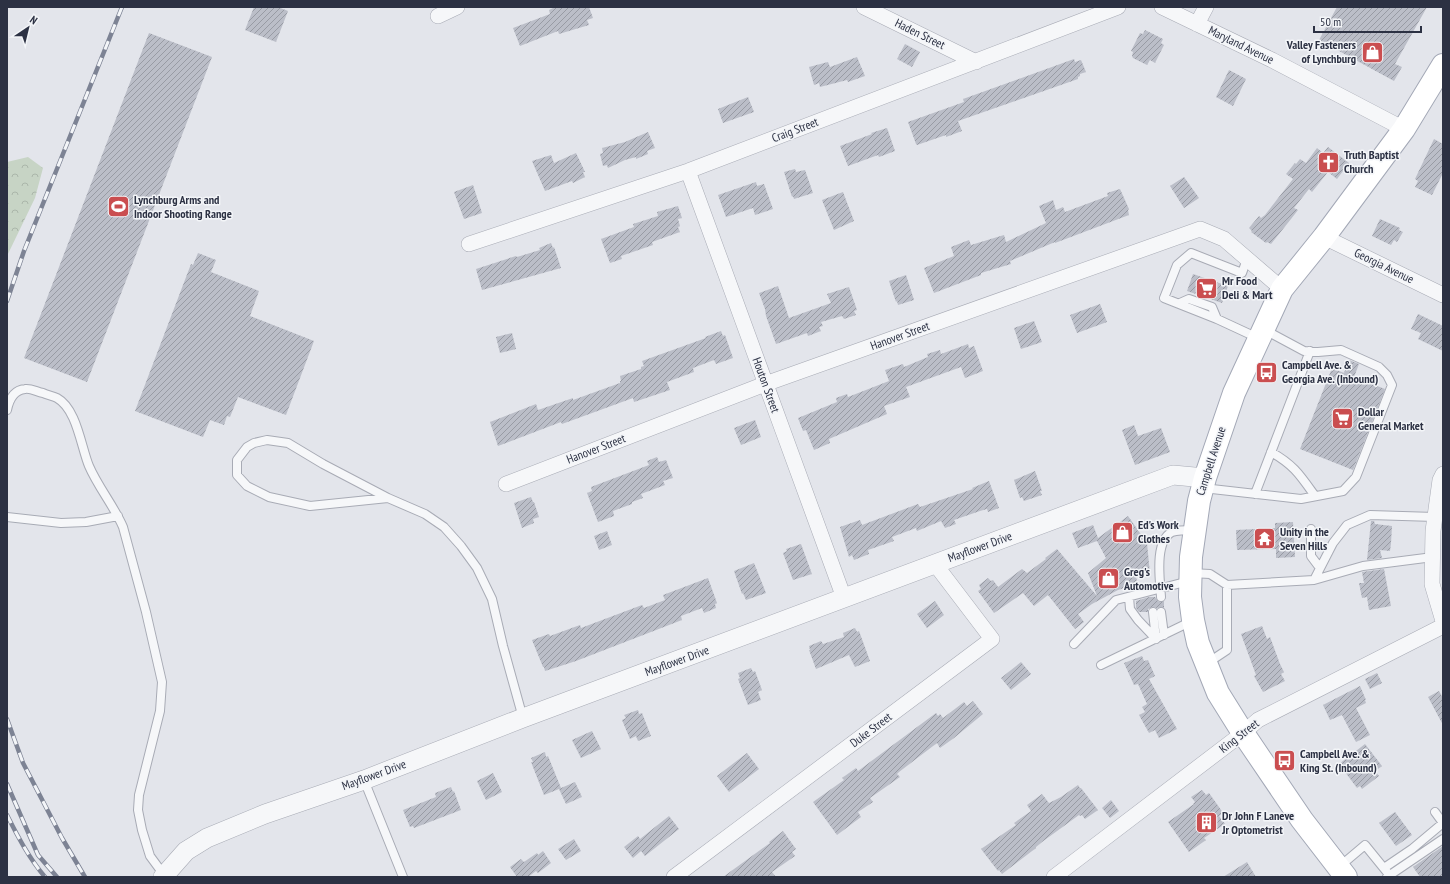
<svg xmlns="http://www.w3.org/2000/svg" width="1450" height="884" viewBox="0 0 1450 884" font-family="'PT Sans Narrow',sans-serif">
<defs>
<pattern id="forest-crowns" width="20" height="18" patternUnits="userSpaceOnUse"><rect width="20" height="18" fill="#c7d4c5"/><path d="M2 6a3 3 0 1 1 6 0M12 15a3 3 0 1 1 6 0" fill="none" stroke="#abb6aa"/></pattern>
<pattern id="building-hatch" width="6" height="6" patternUnits="userSpaceOnUse"><rect width="6" height="6" fill="#bbbec8"/><path d="M-1 1l2-2M0 6l6-6M5 7l2-2" fill="none" stroke="#989ba4"/></pattern>
</defs>
<rect width="100%" height="100%" fill="#e3e5eb"/>
<!-- forest -->
<path fill="url(#forest-crowns)" d="M28 157 43 168 35 198 7 256V162Z"/>
<!-- building -->
<path fill="url(#building-hatch)" d="M254 7H278L288 11 276 42 245 30Z
M555 7H589L593 18 587 20 589 25 559 34 558 31 520 46 513 28 550 14 549 10Z
M1337 7H1427L1395 64 1402 67 1394 81 1319 40Z
M1145 30 1163 39 1161 43 1164 45 1155 63 1150 60 1147 65 1133 58 1132 56 1133 52 1131 51 1140 33 1143 34Z
M149 33 212 57 87 382 24 358Z
M905 44 920 52 912 67 897 59Z
M857 57 865 76 848 82 847 80 820 87 819 83 814 85 809 67 828 62 830 67Z
M1074 59 1075 62 1081 60 1086 72 1080 74V76L1078 77V79L958 121 962 131 946 137V135L917 145 916 144 908 122 964 102 963 99Z
M1229 70 1246 79 1233 106 1216 97Z
M748 97 754 112 723 123 718 109Z
M887 128 895 151 879 157 878 155 848 166 840 146 872 134 871 133Z
M648 132 655 148 647 151 648 154 636 159V157L625 160 608 168 607 165 603 166 600 154 603 153 602 148 625 142Z
M1434 139 1443 144V173L1432 195 1415 187 1418 181 1415 179Z
M1328 147 1349 163 1337 179 1328 172 1312 192 1309 189 1294 208 1298 210 1291 219 1271 244 1267 242 1266 243 1251 232 1252 231 1249 228 1259 216 1261 218 1265 215 1293 179 1286 174 1295 163 1296 164 1300 159 1306 163 1317 148 1323 153Z
M576 153 585 172H583L585 177 573 183 572 181 545 191 532 161 551 155 554 163Z
M795 169 796 172 805 170 813 193 794 199 793 196 792 197 784 172Z
M1184 177 1199 198 1184 208 1170 186Z
M756 182 757 186 764 184 773 209 755 215 753 208 726 217 718 195Z
M473 185 482 213 464 219 454 192Z
M1120 189 1129 209 1128 210 1129 215 1055 243V242L1010 261 1011 264 981 273V275L934 293 924 268 954 256 951 247 969 240 971 245 1004 235 1006 242 1046 223 1039 206 1053 200 1056 210 1063 207 1065 212 1108 196 1107 193Z
M843 192 854 221 834 230 822 200Z
M678 206 682 218 678 219 680 226 678 227 680 232 652 242 653 245 621 256 622 259 610 263 601 239 634 227 633 224 658 216 657 212Z
M1380 219 1400 228 1399 230 1403 232 1397 242 1394 240 1391 245 1372 236Z
M551 243 553 248 554 247 561 268 482 290 476 269 516 256 517 257 540 250 539 248Z
M198 253 216 260 211 272 259 291 250 316 314 341 286 415 238 397 230 417 227 416 224 425 210 420 203 437 135 411 191 264 193 265Z
M1193 274 1228 286 1222 303 1187 291Z
M906 275 914 300 898 305 897 301 896 302 889 281Z
M778 286 789 318 831 303 827 294 849 287 857 310 854 311 856 315 844 319 842 316 821 322 823 326 819 327 821 331 808 336 807 333 776 344 766 316 765 309 759 293Z
M1100 304 1107 322 1077 333 1070 315Z
M1418 314 1443 326V351L1418 339 1421 333 1411 329Z
M1034 321 1042 342 1021 349 1014 328Z
M721 331 723 336 725 335 733 358 716 364 714 360 693 368 694 372 667 382 670 390 634 402 633 398 562 424 561 422 498 446 490 422 536 404 538 410 573 398V400L620 383V381H621L620 376 641 369V367L644 366 642 361 706 338 705 337Z
M512 333 516 349 500 353 496 337Z
M968 344 969 348 974 346 983 371 965 378 961 367 906 387 910 397 884 406 887 414 829 439 830 443 814 450 806 430 803 431 798 418 837 402 836 398 847 394 848 397 889 381 885 370 903 364 904 367 928 357 927 354 940 350 941 354Z
M1349 360 1359 364 1354 377 1385 389 1353 470 1300 449 1332 368 1344 373Z
M755 420 761 437 741 445 734 428Z
M1134 425 1138 436 1161 428 1170 452 1135 465 1122 430Z
M657 457 659 462 666 460 673 478 663 481 665 485 641 494 643 498 632 502V504L613 511 614 516 598 522 587 493 592 491 591 487 649 465 647 461Z
M1035 471 1042 491H1040L1042 495 1024 501 1022 497 1020 498 1014 480Z
M989 481 999 508 988 512 987 509 980 511 954 520 956 524 945 528 941 521 917 531 916 528 892 537 894 541 868 550 869 554 854 560 852 555 849 557 840 527 860 520 862 525 918 504 920 507 973 489 972 488Z
M531 497 533 502H534L539 517 533 519 534 523 522 528 514 503Z
M1128 516 1147 543 1150 574H1136L1137 584 1118 590 1092 604 1078 614 1084 622 1075 629 1048 595 1034 606 1023 593 994 613 978 591 981 589 979 585 988 578 991 581 993 580 998 587 1022 569 1027 573 1046 559 1045 558 1057 549 1097 596 1088 573 1106 558 1097 541 1078 548 1072 533 1093 525 1098 538Z
M1371 521H1374L1375 524 1392 526 1391 543 1390 551 1380 550 1382 558 1367 560Z
M1293 522 1295 557 1276 558V549L1237 550 1236 530 1275 528V523Z
M607 531 612 545 599 550 594 536Z
M801 544 812 574 793 580 783 553 787 551 786 549Z
M754 563 766 593 746 600 743 593 742 594 734 571Z
M1384 569 1391 606 1369 610 1367 597 1362 598 1359 583H1364L1362 572Z
M708 578 717 603 715 604 716 608 704 613 702 608 681 616 682 620 576 661 545 671 544 667H543L532 640 549 634 550 636 580 625 581 628 642 605 644 608 665 600 663 595Z
M1149 597H1155L1159 602 1164 601V608L1161 607 1157 608 1152 607 1148 609V612H1139L1136 608V601Z
M935 601 944 615 927 628 917 614Z
M1262 626 1267 639 1270 637 1280 664 1284 672 1281 674 1285 681 1263 692 1254 676 1256 675 1241 634Z
M855 628 857 632 859 631 870 661 855 667 849 655 816 669 809 650H810L809 646 821 641 823 644 844 637 843 633Z
M1142 656 1144 661 1148 660 1155 676 1149 679 1177 729 1159 738 1155 730 1149 733 1139 715 1145 712 1142 707 1147 704 1138 684 1134 685 1124 663Z
M1021 662 1031 674 1011 690 1001 678Z
M751 668 753 672 755 671 762 690 758 692 761 700 748 705 738 679 740 678 738 673Z
M1377 673 1382 683 1370 689 1365 679Z
M1360 686 1366 700H1365L1366 703 1356 708 1370 735 1356 742 1342 715 1330 720 1323 705Z
M1439 691 1443 698V725L1428 697Z
M973 701 983 714 954 738 940 748 937 743 899 772 897 774 900 777 870 798 873 802 858 812 861 817 837 835 813 802 844 780 842 778 856 768 858 771 936 713 938 716 940 714 943 718 964 702 967 706Z
M638 710 639 714 642 713 651 736 638 741 636 736 630 739 622 720 626 718 624 715Z
M592 731 601 749 581 758 572 740Z
M1365 744 1382 766 1375 771 1379 776 1362 789 1360 786 1357 788 1339 764Z
M545 752 546 757 548 756 561 788 575 782 582 797 566 804 559 789 544 795 531 762H533L531 758Z
M747 753 759 769 729 792 717 776Z
M493 773 502 792 486 800 477 781Z
M1078 785 1080 788H1081L1098 810 1085 819 1082 815 1080 816 1079 815 1042 842 1036 847V848L1002 874 999 870 998 871 981 849 1016 825 1014 823 1031 811 1027 805 1042 794 1049 803 1061 797Z
M451 787 453 792 454 791 461 810 414 828 413 826 410 827 403 810 436 797 435 793Z
M1202 790 1206 795 1209 793 1219 807 1223 813 1219 816 1225 824 1204 838 1206 840 1189 852 1168 822 1194 804H1193L1195 802 1191 797Z
M1111 800 1119 811 1110 818 1102 808Z
M1395 812 1412 835 1396 846 1379 823Z
M669 816 679 829 645 856 641 851 633 858 624 847 638 836 640 839Z
M783 831 796 849 792 852 795 856 772 872 776 877H723L770 843 769 842Z
M574 839 581 851 566 860 558 849Z
M1443 846V877H1420L1413 867Z
M543 851 551 863 538 873 536 871 528 877H517L510 867 521 859 524 862 537 853 538 855Z
M1247 862 1256 877H1223Z"/>
<g fill="none" stroke-linecap="round" stroke-linejoin="round">
<defs>
<path id="service" d="M1247 259 1242 273 1191 253 1177 265 1164 298 1217 319 1258 338
M1180 303 1189 299 1212 307 1217 319
M7 410C9 400 14 390 25 389 31 388 37 392 43 393 47 395 53 396 57 398 77 409 81 447 89 466 98 487 114 506 123 527L146 612 162 682 160 711 139 795 138 810 142 830 150 856 164 875
M1271 452C1294 465 1300 475 1315 496
M1203 488 1301 499 1343 491 1356 477 1392 385 1387 375 1379 367 1341 350 1318 352 1304 351 1263 329
M1255 494 1310 351
M388 498 310 506 269 497 247 486 237 475V460L247 447 254 443 267 440 288 443 323 464 388 498 425 514 444 527 461 546 477 568 492 599 503 646 523 718
M7 517 61 523 86 522 118 516
M1311 529V556L1320 568
M1191 573 1210 574 1227 585V650L1206 664
M1314 580 1363 566 1433 557
M1227 585 1314 580 1333 543 1347 525 1370 515 1435 517
M1129 597 1130 609 1138 620 1156 639
M1161 597C1160 580 1154 541 1172 532 1178 530 1188 530 1194 530
M1153 612 1156 639
M1161 612 1164 635
M1074 644 1116 600 1189 581
M1101 665 1192 621
M364 780 403 877
M1339 867 1365 845 1391 877
M1384 868 1412 849 1443 823 1435 812
M1387 877 1443 839"/>
<path id="minor" d="M864 7 976 62
M1162 7 1272 60 1404 129
M438 16 457 7
M1197 24 1206 7
M688 171 844 598
M1324 237 1443 295
M469 244 688 171 1118 7
M1443 474 1440 480 1433 531 1432 584 1443 621
M506 484 765 384 1200 229 1224 239 1282 289
M674 877 992 639 935 564
M1054 877 1243 733 1258 720 1443 626"/>
<path id="tertiary" d="M163 877 186 851 207 838 265 814 364 780 523 718 1173 475 1205 478"/>
<path id="primary" d="M1346 877 1302 820 1243 733 1218 693 1198 643 1193 620 1190 597 1191 557 1199 501 1205 478 1234 393 1282 289 1324 237 1404 129 1443 65"/>
</defs>
<!-- service casing -->
<use href="#service" stroke="#a8abb5" stroke-width="10"/>
<!-- minor casing -->
<use href="#minor" stroke="#a8abb5" stroke-width="16"/>
<!-- tertiary casing -->
<use href="#tertiary" stroke="#a8abb5" stroke-width="20"/>
<!-- primary casing -->
<use href="#primary" stroke="#a3a8b6" stroke-width="24"/>
<!-- service -->
<use href="#service" stroke="#f6f7f9" stroke-width="8"/>
<!-- minor -->
<use href="#minor" stroke="#f6f7f9" stroke-width="15"/>
<!-- tertiary -->
<use href="#tertiary" stroke="#f6f7f9" stroke-width="19"/>
<!-- primary -->
<use href="#primary" stroke="#fff" stroke-width="22"/>
<defs>
<path id="rail" d="M7 301 24 251 122 7
M7 719 23 763 62 838 85 877
M7 784 38 855 57 877
M7 815C18 837 29 858 45 877"/>
</defs>
<!-- rail casing -->
<use href="#rail" stroke="#7d8394" stroke-width="4.5"/>
<!-- rail -->
<use href="#rail" stroke="#f3f5f8" stroke-width="3" stroke-dasharray="9" stroke-linecap="butt"/>
</g>
<!-- icons -->
<defs>
<symbol id="shop-square" viewBox="-11 -11 22 22"><rect x="-9" y="-9" width="18" height="18" rx="4" fill="#ca4e50" stroke="#f3f5f8"/><path d="M-5-2.5h2.3a2.7 3.5 0 0 1 5.4 0H5L5.5 6h-11ZM-1.5-2.5h3a1.5 2.3 0 0 0-3 0Z" fill="#fff"/></symbol>
<symbol id="church-square" viewBox="-11 -11 22 22"><rect x="-9" y="-9" width="18" height="18" rx="4" fill="#ca4e50" stroke="#f3f5f8"/><path d="M-1.2-6h2.4v3.5h3.3v2.4h-3.3V6h-2.4V-.1h-3.3v-2.4h3.3Z" fill="#fff"/></symbol>
<symbol id="stadium-square" viewBox="-11 -11 22 22"><rect x="-9" y="-9" width="18" height="18" rx="4" fill="#ca4e50" stroke="#f3f5f8"/><path d="M0-5a6.5 5 0 1 0 0 10a6.5 5 0 1 0 0-10ZM-3.5-1.8h7v3.6h-7Z" fill="#fff"/></symbol>
<symbol id="supermarket-square" viewBox="-11 -11 22 22"><rect x="-9" y="-9" width="18" height="18" rx="4" fill="#ca4e50" stroke="#f3f5f8"/><path d="M-6-5.5h2.5l.6 2H6L4.5 2H-2.5L-4.4-4H-6ZM-1.5 3.2a1.3 1.3 0 1 0 .1 0ZM3 3.2a1.3 1.3 0 1 0 .1 0Z" fill="#fff"/></symbol>
<symbol id="bus-square" viewBox="-11 -11 22 22"><rect x="-9" y="-9" width="18" height="18" rx="4" fill="#ca4e50" stroke="#f3f5f8"/><path d="M-5-6H5V4H4V6H2V4H-2V6H-4V4H-5ZM-3.5-4V0h7V-4ZM-3.5 1.2v1.5H-2V1.2ZM2 1.2v1.5H3.5V1.2Z" fill="#fff"/></symbol>
<symbol id="temple-square" viewBox="-11 -11 22 22"><rect x="-9" y="-9" width="18" height="18" rx="4" fill="#ca4e50" stroke="#f3f5f8"/><path d="M0-6L5-2H3V0L6.5 2.5H4V6H1.5V3h-3V6H-4V2.5H-6.5L-3 0V-2H-5Z" fill="#fff"/></symbol>
<symbol id="building-square" viewBox="-11 -11 22 22"><rect x="-9" y="-9" width="18" height="18" rx="4" fill="#ca4e50" stroke="#f3f5f8"/><path d="M-4-6H4V6H1V3H-1V6H-4ZM-2.5-4.3h1.7v1.8h-1.7ZM.8-4.3h1.7v1.8H.8ZM-2.5-1h1.7V.8h-1.7ZM.8-1h1.7V.8H.8Z" fill="#fff"/></symbol>
</defs>
<g fill-rule="evenodd">
<use href="#shop-square" x="1360" y="40" width="25" height="25"/>
<use href="#church-square" x="1316" y="150" width="25" height="25"/>
<use href="#stadium-square" x="106" y="194" width="25" height="25"/>
<use href="#supermarket-square" x="1194" y="276" width="25" height="25"/>
<use href="#bus-square" x="1254" y="360" width="25" height="25"/>
<use href="#supermarket-square" x="1330" y="406" width="25" height="25"/>
<use href="#shop-square" x="1110" y="520" width="25" height="25"/>
<use href="#temple-square" x="1252" y="526" width="25" height="25"/>
<use href="#shop-square" x="1096" y="566" width="25" height="25"/>
<use href="#bus-square" x="1272" y="748" width="25" height="25"/>
<use href="#building-square" x="1194" y="810" width="25" height="25"/>
</g>
<g text-anchor="middle" stroke-width="3" stroke-linejoin="round" paint-order="stroke">
<!-- street labels -->
<g font-size="12" fill="#2c3143" stroke="#f3f5f8">
<text transform="translate(920 34) rotate(26)" y="4">Haden Street</text>
<text transform="translate(1241 45) rotate(26)" y="4">Maryland Avenue</text>
<text transform="translate(795 130) rotate(-21)" y="4">Craig Street</text>
<text transform="translate(1384 266) rotate(26)" y="4">Georgia Avenue</text>
<text transform="translate(900 336) rotate(-20)" y="4">Hanover Street</text>
<text transform="translate(766 385) rotate(70)" y="4">Houton Street</text>
<text transform="translate(596 449) rotate(-21)" y="4">Hanover Street</text>
<text transform="translate(1211 461) rotate(-72)" y="4">Campbell Avenue</text>
<text transform="translate(980 547) rotate(-20)" y="4">Mayflower Drive</text>
<text transform="translate(677 661) rotate(-20)" y="4">Mayflower Drive</text>
<text transform="translate(871 730) rotate(-37)" y="4">Duke Street</text>
<text transform="translate(1239 736) rotate(-38)" y="4">King Street</text>
<text transform="translate(374 775) rotate(-20)" y="4">Mayflower Drive</text>
</g>
<!-- poi labels -->
<g font-size="12" font-weight="bold" fill="#2c3143" stroke="#f3f5f8" text-anchor="start">
<text x="1356" y="49" text-anchor="end">Valley Fasteners<tspan x="1356" dy="14">of Lynchburg</tspan></text>
<text x="1344" y="159">Truth Baptist<tspan x="1344" dy="14">Church</tspan></text>
<text x="134" y="204">Lynchburg Arms and<tspan x="134" dy="14">Indoor Shooting Range</tspan></text>
<text x="1222" y="285">Mr Food<tspan x="1222" dy="14">Deli &amp; Mart</tspan></text>
<text x="1282" y="369">Campbell Ave. &amp;<tspan x="1282" dy="14">Georgia Ave. (Inbound)</tspan></text>
<text x="1358" y="416">Dollar<tspan x="1358" dy="14">General Market</tspan></text>
<text x="1138" y="529">Ed's Work<tspan x="1138" dy="14">Clothes</tspan></text>
<text x="1280" y="536">Unity in the<tspan x="1280" dy="14">Seven Hills</tspan></text>
<text x="1124" y="576">Greg's<tspan x="1124" dy="14">Automotive</tspan></text>
<text x="1300" y="758">Campbell Ave. &amp;<tspan x="1300" dy="14">King St. (Inbound)</tspan></text>
<text x="1222" y="820">Dr John F Laneve<tspan x="1222" dy="14">Jr Optometrist</tspan></text>
</g>
</g>
<!-- border -->
<rect width="1450" height="884" fill="none" stroke="#2c3143" stroke-width="16"/>
<!-- north arrow -->
<g transform="translate(28 28) rotate(35)" stroke="#f3f5f8" stroke-width="3" paint-order="stroke">
<path d="M0-3L7 15L0 10L-7 15Z" fill="#2c3143"/>
<text y="-6" font-size="11" font-weight="bold" text-anchor="middle" fill="#2c3143">N</text>
</g>
<!-- scale -->
<path d="M1314 26v6h107v-6" fill="none" stroke="#2c3143" stroke-width="2"/>
<text x="1320" y="26" font-size="12" fill="#2c3143" stroke="#f3f5f8" stroke-width="3" paint-order="stroke">50 m</text>
</svg>
